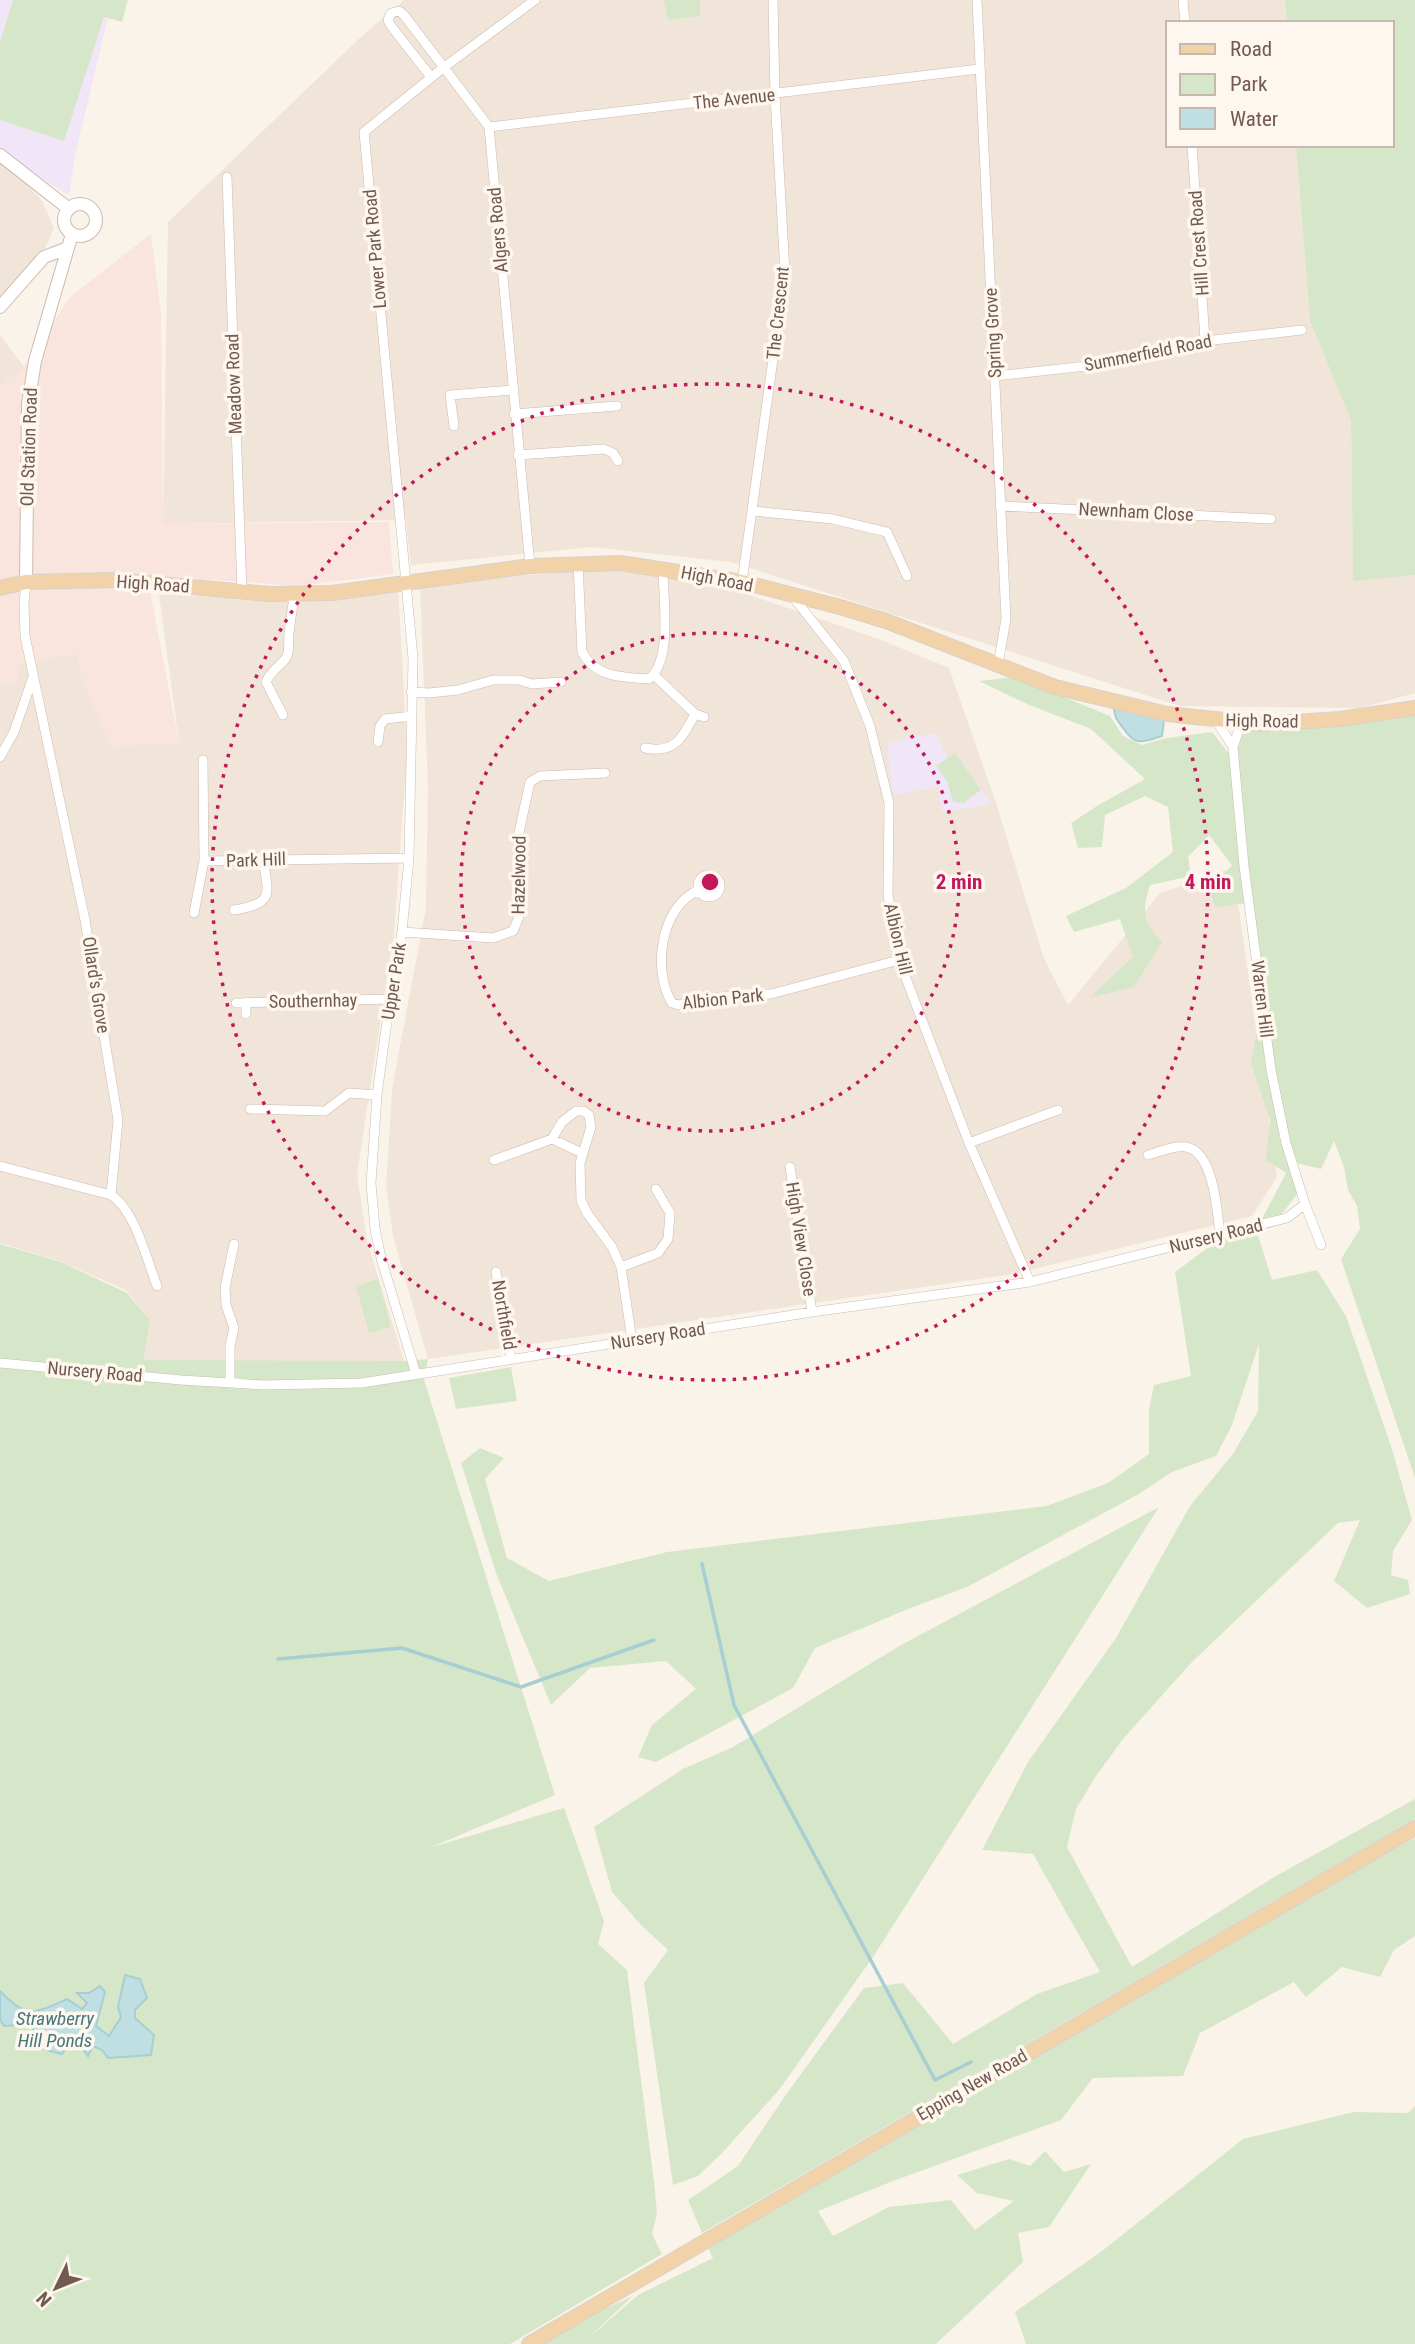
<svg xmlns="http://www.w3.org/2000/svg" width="1415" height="2344" viewBox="0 0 1415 2344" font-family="'Roboto Condensed',sans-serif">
<rect width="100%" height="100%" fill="#faf3e9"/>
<!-- residential -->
<path fill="#f1e4d8" d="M404 0H663L668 20 700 16V0H1285L1287 23H1168V145H1296L1310 321 1351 421 1353 580 1415 575V693L1360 708 1180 706 731 562 592 547 411 565 406 520 163 524 168 222 362 36Z
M0 155 42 201 54 228 36 267 0 307Z
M0 335 24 367 0 387Z
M618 570 702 579 876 638 949 668 996 803 1044 959 1068 1005 1160 893 1233 868 1277 1177 1252 1216 1013 1274 428 1359 393 1236 386 1186 392 1089 426 908 428 786 420 586 526 575Z
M398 587 407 751 394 933 357 1174 367 1241 404 1361 289 1372 139 1365 150 1320 126 1290 60 1261 0 1243V682L18 665 77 653 82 679 179 743 159 594 273 600Z"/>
<!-- commercial -->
<path fill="#f9e5de" d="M151 234 161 313 163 524 389 522 393 574 298 586 147 575 179 743 111 747 82 679 77 654 18 665 17 686 0 682V387L24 367 70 297Z"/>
<!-- education -->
<path fill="#f0e6f7" d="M0 0 112 1 76 151 69 195 0 155Z
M936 733 948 760 956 756 992 804 942 812 938 787 893 795 887 742Z"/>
<!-- green -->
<path fill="#d6e7c9" d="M13 0H128L122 22 104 17 64 141 0 120V42Z
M663 0H700V16L668 20Z
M1285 0H1415V575L1353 581 1351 421 1310 321 1296 145H1392V23H1287Z
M1015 677 1110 716 1123 736 1142 745 1166 738 1212 732 1230 755C1237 746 1238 736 1248 728L1415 714V1478L1341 1259 1360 1229 1357 1206 1348 1190 1344 1167 1334 1141 1321 1169 1297 1163 1301 1189 1282 1214 1262 1219 1286 1173 1266 1160 1270 1120 1251 1063 1266 978 1248 903 1215 907 1210 891 1232 865 1209 835 1188 857 1191 876 1150 885C1142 912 1142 920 1162 942L1134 987 1089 998 1133 957 1120 919 1074 932 1066 916 1126 888 1173 852 1168 807 1145 796 1105 815 1102 847 1078 848 1071 823 1097 806 1145 779 1091 729 1027 704 979 681Z
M955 753 981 790 963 803 953 802 947 781 936 766Z
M1257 1232 1272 1280 1317 1270 1346 1316 1392 1449 1412 1520 1393 1551 1391 1575 1408 1580 1410 1594 1367 1608 1334 1581 1360 1520 1338 1523 1191 1663 1123 1739 1096 1776 1076 1809 1067 1847 1132 1967 1274 1877 1415 1799V1819L702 2233 688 2200 738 2166 787 2093 864 1988 903 1983 953 2044 1037 1994 1100 1972 1033 1854 982 1850 1028 1762 1116 1638 1190 1506 1233 1454 1258 1411 1259 1344 1232 1425 1216 1456 1172 1472 1137 1495 967 1587 908 1609 815 1648 793 1688 656 1762 638 1757 652 1725 696 1689 666 1661 590 1668 551 1705 496 1573 461 1463 480 1448 504 1458 485 1479 507 1558 549 1581 667 1552 1047 1506 1108 1483 1149 1454V1410L1154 1385 1191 1376 1175 1272 1220 1239Z
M0 1244 61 1262 127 1293 150 1320 143 1360 404 1361 428 1359 424 1380 555 1795 429 1848 564 1808 604 1921 598 1944 627 1970 655 2190 657 2214 652 2234 662 2254 510 2344H0V2020L4 2026 31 2024 42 2049 61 2054 75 2037 87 2056 93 2046 113 2058 151 2055 154 2035 135 2018V2010L122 2017 109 2036 96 2026 105 1993H78L87 2003 81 2009 67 1999C36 2013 24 2019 0 1991Z
M378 1279 391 1327 369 1333 356 1286Z
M511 1367 517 1401 456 1409 449 1378Z
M1159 1507 873 1957 779 2090 722 2153 698 2176 673 2185 644 1983 668 1950 641 1925 612 1892 594 1827 683 1769 733 1747 901 1645Z
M1415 1838V1936L1394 1950 1380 1977 1342 1967 1306 1997 1294 1982 1200 2033 1183 2076 1093 2078 1061 2120 893 2181 818 2211 833 2236 889 2207 951 2200 975 2230 1014 2201 977 2193 957 2175 1009 2159 1030 2166 1045 2151 1064 2172 1091 2164 1049 2227 1018 2233 1023 2262 936 2344H542L598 2312 633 2296 586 2340 638 2295 713 2258 708 2248 735 2232 942 2109 1130 2003 1314 1893Z
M1415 2106V2344H1026L1015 2312 1102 2251 1243 2139 1354 2112 1408 2113Z"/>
<!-- water -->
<path fill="#bfdfe2" stroke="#a7ced3" stroke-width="2" d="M1114 708 1164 720 1162 736C1142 742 1136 747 1123 728 1118 721 1114 717 1114 708Z
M125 1975 140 1979 147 1998 135 2010V2018L154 2035 151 2055 108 2058 102 2050 93 2046 88 2056 75 2037 62 2054 42 2049 31 2024 4 2026 0 2020V1991C27 2019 34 2014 67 1999L82 2009 87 2003 77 1993H89L100 1986 105 1992 96 2026 109 2036 121 2017 118 2007Z"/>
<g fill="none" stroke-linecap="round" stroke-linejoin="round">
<!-- stream -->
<path stroke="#a7ced3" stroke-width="3.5" d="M702 1564 734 1705 935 2080 971 2062
M278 1659 402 1648 521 1687 654 1640"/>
<defs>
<path id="minor" d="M977 0 1006 619 998 665
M1183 0 1185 23
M431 77 391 26 388 20 391 13 399 11 404 15 489 127 530 566
M489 127 979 69
M1192 145 1205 341
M227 177 242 591
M995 376 1105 364 1205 341 1302 330
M514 414 617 406
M454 426 450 395 512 390
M518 455 604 449 613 453 618 461
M1000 506 1271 519
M753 511 833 519 887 532 907 576
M578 563 582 652C596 678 622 677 649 679 673 660 663 598 663 568
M26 582 24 604 25 636 85 920 118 1120 111 1195
M742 582 785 273 775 95 773 0
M795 596 797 602 844 661 870 726 889 803 888 895 899 960 969 1143 1030 1282
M654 675 695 714 704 717
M411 692 429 693 458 690 493 680H519L532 684 561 682
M283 715 266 682C272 668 282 666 287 656 290 649 288 641 289 634 290 621 293 608 294 594
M1216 720 1233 747 1244 866 1271 1070 1286 1143 1305 1204 1321 1245
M378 742 380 726 385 719 412 716
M1233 747 1241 723
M645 748C675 754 682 738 695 714
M0 757 14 732 33 677
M203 760 204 861 409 858
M698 886a11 11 0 1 1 22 0a11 11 0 1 1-22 0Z
M699 890C660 906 652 971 672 1003L679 1005 721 997 771 994 899 960
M234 910C274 903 269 896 263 859
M194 913 204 861
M402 932 493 938 513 931 519 917 518 837 530 782 540 776 605 773
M236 1003 390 999
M246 1014V1002
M250 1109 325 1111 349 1093 377 1095
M552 1139 582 1153
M969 1143 1058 1110
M1148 1155C1159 1152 1175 1145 1186 1147 1214 1152 1217 1211 1220 1234
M494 1160 552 1139 562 1122 576 1111H583L589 1115 591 1127 580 1163 581 1200 587 1213 612 1247 621 1267 632 1340
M0 1166 111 1195C135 1210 147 1260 157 1286
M790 1167 812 1312
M621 1267 658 1253 668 1239 670 1213 656 1189
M496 1272 511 1359
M0 1363 181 1380 263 1385 362 1383 812 1312 1030 1282 1287 1218 1305 1204
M416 1374 381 1258 375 1229 371 1183 377 1095 390 999 402 932 409 858 413 658 364 132 443 68 535 0
M230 1383V1346L234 1328 226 1305 225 1288 234 1244"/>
<path id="tertiary" d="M0 155 69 209
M64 220a16 16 0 1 1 32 0a16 16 0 1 1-32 0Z
M0 307 44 257 68 248
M26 582 28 404 35 361 72 234"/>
<path id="primary" d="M0 588 26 582 116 580 269 594 332 593 530 566 620 563 742 582 840 607 886 621 1055 687 1167 714 1262 724 1340 719 1415 708
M529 2344 1415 1828"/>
</defs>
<!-- minor casing -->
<use href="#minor" stroke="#cbbbb0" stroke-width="10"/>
<!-- tertiary casing -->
<use href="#tertiary" stroke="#cbbbb0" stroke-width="14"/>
<!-- primary casing -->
<use href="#primary" stroke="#d8d1ce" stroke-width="16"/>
<!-- minor -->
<use href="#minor" stroke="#fff" stroke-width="9"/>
<!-- tertiary -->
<use href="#tertiary" stroke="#fff" stroke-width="12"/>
<!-- primary -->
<use href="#primary" stroke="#f2d3a9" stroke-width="14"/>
</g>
<!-- distance rings -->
<g fill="none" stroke="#c2185b" stroke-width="3.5" stroke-dasharray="3.5 7">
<circle cx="710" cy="882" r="249"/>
<circle cx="710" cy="882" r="498"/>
</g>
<g text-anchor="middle" stroke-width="7" stroke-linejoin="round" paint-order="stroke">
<!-- street labels -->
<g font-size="18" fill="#725a4f" stroke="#fdf7ef">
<text transform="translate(734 99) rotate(-6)" y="6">The Avenue</text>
<text transform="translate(498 230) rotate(-95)" y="6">Algers Road</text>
<text transform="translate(1199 243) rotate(-94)" y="6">Hill Crest Road</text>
<text transform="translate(375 249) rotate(-95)" y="6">Lower Park Road</text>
<text transform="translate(778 313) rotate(-84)" y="6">The Crescent</text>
<text transform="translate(993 333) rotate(-93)" y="6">Spring Grove</text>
<text transform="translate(1148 353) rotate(-11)" y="6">Summerfield Road</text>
<text transform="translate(234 384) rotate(-92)" y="6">Meadow Road</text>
<text transform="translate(29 447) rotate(-88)" y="6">Old Station Road</text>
<text transform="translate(1136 512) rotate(3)" y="6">Newnham Close</text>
<text transform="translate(717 579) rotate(11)" y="6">High Road</text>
<text transform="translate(153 584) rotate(4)" y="6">High Road</text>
<text transform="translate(1262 721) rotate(1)" y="6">High Road</text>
<text transform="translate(256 860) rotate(-2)" y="6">Park Hill</text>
<text transform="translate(519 875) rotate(-89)" y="6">Hazelwood</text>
<text transform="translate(898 939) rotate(77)" y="6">Albion Hill</text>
<text transform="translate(394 981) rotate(-81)" y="6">Upper Park</text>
<text transform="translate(96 985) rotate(81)" y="6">Ollard's Grove</text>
<text transform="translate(723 999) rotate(-6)" y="6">Albion Park</text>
<text transform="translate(1262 999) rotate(83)" y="6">Warren Hill</text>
<text transform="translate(313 1001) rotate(-1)" y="6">Southernhay</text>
<text transform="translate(1216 1236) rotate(-14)" y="6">Nursery Road</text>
<text transform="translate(801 1239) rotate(81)" y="6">High View Close</text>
<text transform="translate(504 1315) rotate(80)" y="6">Northfield</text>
<text transform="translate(658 1336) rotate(-9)" y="6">Nursery Road</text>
<text transform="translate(95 1372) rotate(5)" y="6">Nursery Road</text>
<text transform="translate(972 2085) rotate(-30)" y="6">Epping New Road</text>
</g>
<!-- water labels -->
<g font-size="19" font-style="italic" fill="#47767c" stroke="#fdf7ef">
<text x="55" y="2025">Strawberry<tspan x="55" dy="22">Hill Ponds</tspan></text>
</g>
</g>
<circle cx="710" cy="882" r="10" fill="#c2185b" stroke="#fdf7ef" stroke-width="3.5"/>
<g font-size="21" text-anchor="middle" font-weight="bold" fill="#c2185b" stroke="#fdf7ef" stroke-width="7" stroke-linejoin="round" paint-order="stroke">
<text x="959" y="889">2 min</text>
<text x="1208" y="889">4 min</text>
</g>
<!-- legend -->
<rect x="1166" y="21" width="228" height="126" fill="#fdf7ef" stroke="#c5b8af" stroke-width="2"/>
<rect x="1180" y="44" width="35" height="10" fill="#f2d3a9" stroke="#c5b8af" stroke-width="2"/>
<text x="1230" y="56" font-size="21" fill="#725a4f">Road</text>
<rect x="1180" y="74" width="35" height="21" fill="#d6e7c9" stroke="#c5b8af" stroke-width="2"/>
<text x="1230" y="91" font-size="21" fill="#725a4f">Park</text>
<rect x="1180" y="108" width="35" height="21" fill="#bfdfe2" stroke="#c5b8af" stroke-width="2"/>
<text x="1230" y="126" font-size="21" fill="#725a4f">Water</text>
<!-- north arrow -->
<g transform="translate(56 2288) rotate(227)" stroke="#fdf7ef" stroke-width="5" paint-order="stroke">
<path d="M0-5L12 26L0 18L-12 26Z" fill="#725a4f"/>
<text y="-10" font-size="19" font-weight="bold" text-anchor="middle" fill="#725a4f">N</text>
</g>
</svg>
